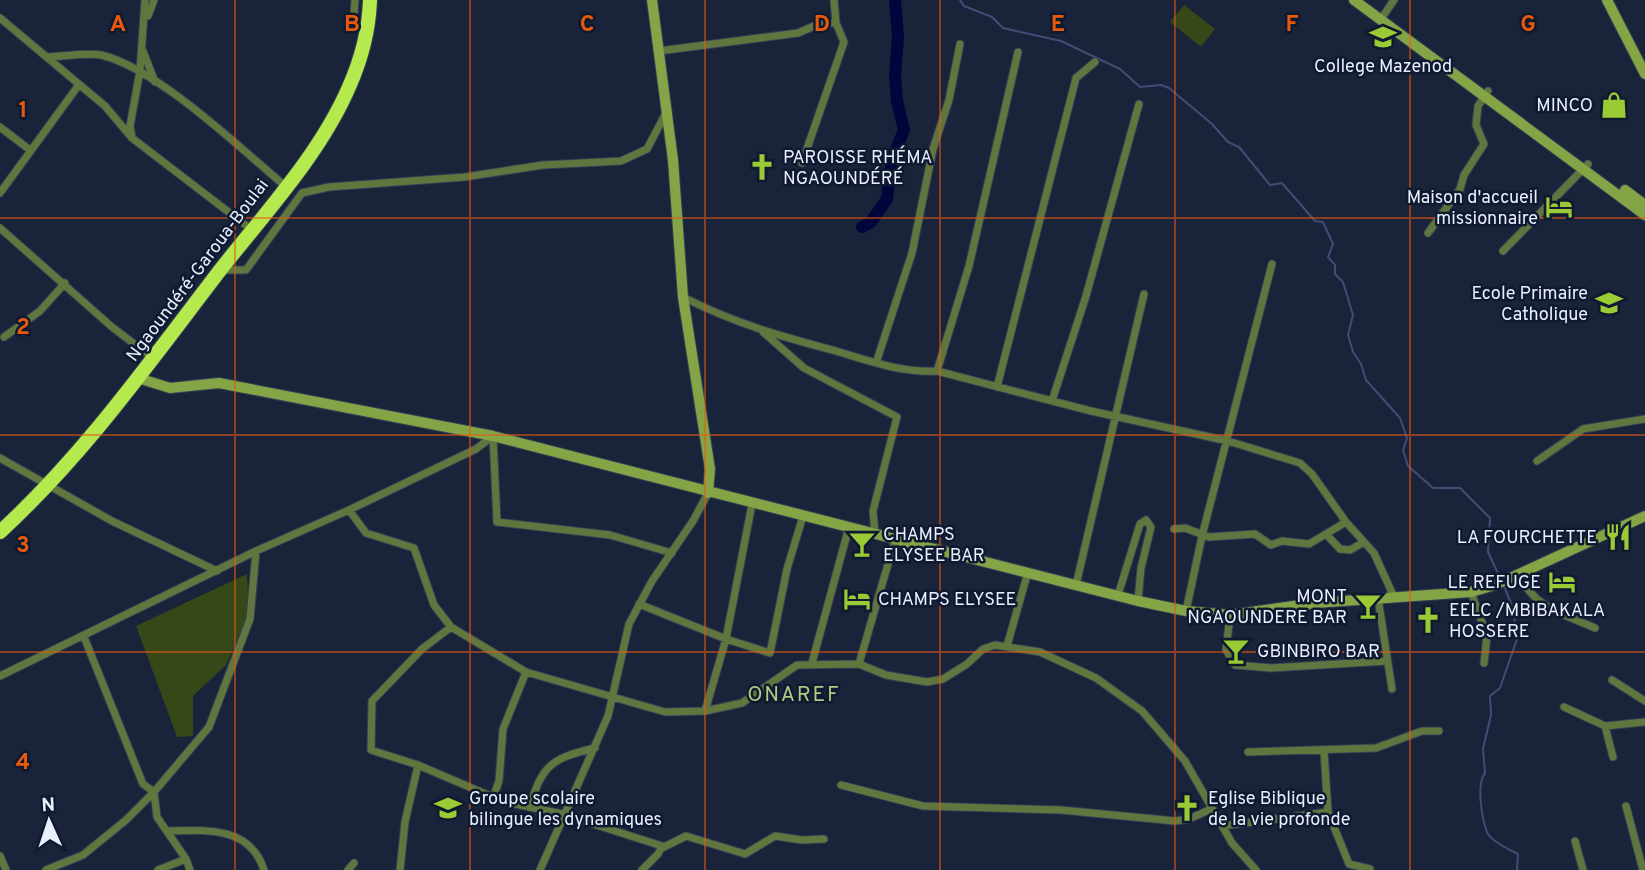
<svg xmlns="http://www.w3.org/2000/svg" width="1645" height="870" viewBox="0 0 1645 870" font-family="Overpass,sans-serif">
<rect width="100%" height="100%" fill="#19233a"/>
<!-- green -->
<path fill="#364718" d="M1184 5 1215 29 1201 47 1170 22Z
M247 574 249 614 226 665 193 696V736L177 737 136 626Z"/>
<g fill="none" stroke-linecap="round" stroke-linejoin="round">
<!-- stream -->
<path stroke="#464b76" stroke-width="2" d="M960 0 964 6 992 17 1003 28 1061 41 1120 69 1140 87 1161 85 1169 88 1212 124 1228 142 1239 147 1270 185 1282 183 1315 221 1323 222 1333 244 1328 257 1335 265V274L1343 282 1353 315 1348 335 1353 352 1361 364 1366 380 1400 418 1407 438 1403 450 1408 466 1433 488H1460L1490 518 1488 552 1500 578
M1504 586 1513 608 1517 639 1500 688 1490 696 1491 715 1483 749 1485 773C1476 784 1482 819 1487 832 1490 841 1510 850 1518 854L1517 870"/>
<!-- river -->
<path stroke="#00053c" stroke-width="12" d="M862 227 871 222 887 199 892 159 904 130 897 101 895 75 898 37 895 0"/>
<defs>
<path id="street" d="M354 14 355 0
M148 16 154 0
M0 18 105 106 132 138 252 230
M1381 19 1394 0
M143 51 155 82
M659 51 798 33 821 23H836
M47 57C63 57 85 52 101 55 157 68 240 148 285 186
M0 127 30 150
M132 138 130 126 140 71 145 0
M802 163 844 42 836 23 834 0
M0 193 78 86
M0 228 112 327 154 359
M1428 233 1460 189 1464 175 1484 144 1476 125 1478 106 1488 91
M1503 251 1588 164
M221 270H246L302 193 329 187 465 177 543 165 621 161 647 149 667 111
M683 297C736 324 780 336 836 351 869 361 902 373 937 371L1091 411 1228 441 1300 463 1312 474 1346 522 1374 553 1394 597
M763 332 804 368 897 417 873 511 875 534
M4 337 40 311 65 283
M876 363 912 253 933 149 949 100 960 44
M937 371 969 266 1018 52
M997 387 1076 78 1095 62
M1052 401 1086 296 1139 104
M493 436 497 522 610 535 672 553
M0 458 112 521 217 571
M1537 461 1583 429 1645 419
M349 510 366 533 414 548 434 605 451 627 526 672 665 712 705 711 742 703 797 665 859 664 886 675 927 682 943 679 967 664 983 649 995 645 1040 652 1096 678 1142 711 1185 761 1232 843 1256 870
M1174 529 1185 528 1209 537 1255 534 1271 545 1282 541 1309 544 1346 522
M1326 534 1340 549 1350 550 1364 542
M1520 574C1531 607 1566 615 1595 628
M1076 585 1144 294
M1471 592 1487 636 1484 663
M1118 595 1140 524 1146 520 1151 527 1141 568 1138 601
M1378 598 1392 689
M639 604 726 639 770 653 787 569 803 516
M1186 611 1202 536 1272 264
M1230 615 1226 650 1235 665 1271 668 1387 661
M451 627 422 649 372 701 371 750 418 765 502 801 562 814 662 846 658 854 642 870
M84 637 143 784 154 792 157 817 186 859 158 870
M1007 646 1028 572
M812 663 849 527
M859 664 895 540
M0 676 256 551 349 510 476 449 493 436
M1612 680 1645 701
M1564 707 1605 726 1645 722
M705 711 726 639 752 504
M1605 726 1613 757
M1248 752 1376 748 1422 731H1439
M841 785 923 806 1061 810 1175 821 1189 819 1211 809
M493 798 499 781 503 729 526 672
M1626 806 1643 870
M530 807C542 764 553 758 595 748
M1328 812 1349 864 1370 869
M1222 826 1328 812 1324 751
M168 831C206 830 250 826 264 870
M1575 841 1583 870
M662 848 686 836 745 854 775 836 802 840 824 839
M0 856 6 870
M186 859 190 870
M46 870 83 855 126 820 154 792 209 727 250 619 256 551
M348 870 354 863
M400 870 405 822 418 765
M540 870 608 716 629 624 652 581 693 521 708 493"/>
<path id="secondary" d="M652 0 673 160 683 297 710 469 708 493
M1354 0 1645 215
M1607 0 1645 74
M1625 190 1645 205
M138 378 170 388 219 383 493 436 1138 601 1186 611 1230 615 1315 603 1471 592 1495 585 1645 516"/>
<path id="highway" d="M0 532C85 454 151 360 221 269 266 212 320 154 349 87 361 60 369 30 370 0"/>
</defs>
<!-- street casing -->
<use href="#street" stroke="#364055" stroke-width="9"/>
<!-- secondary casing -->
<use href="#secondary" stroke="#364055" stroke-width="12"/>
<!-- highway casing -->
<use href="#highway" stroke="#364055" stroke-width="16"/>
<!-- street -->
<use href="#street" stroke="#61763e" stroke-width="7"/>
<!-- secondary -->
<use href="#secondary" stroke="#83a546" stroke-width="10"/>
<!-- highway -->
<use href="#highway" stroke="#b5ea4e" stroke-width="14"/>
</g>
<!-- grid -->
<path fill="none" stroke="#e8590c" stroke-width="2" stroke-opacity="0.55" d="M235 0V870M470 0V870M705 0V870M940 0V870M1175 0V870M1410 0V870M0 218H1645M0 435H1645M0 652H1645"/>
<!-- icons -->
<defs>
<symbol id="school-bare" viewBox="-9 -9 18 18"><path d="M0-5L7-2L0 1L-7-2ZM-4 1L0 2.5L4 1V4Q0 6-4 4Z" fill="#9acb34" stroke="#0f1a30" stroke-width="2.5" paint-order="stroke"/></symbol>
<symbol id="shop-bare" viewBox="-9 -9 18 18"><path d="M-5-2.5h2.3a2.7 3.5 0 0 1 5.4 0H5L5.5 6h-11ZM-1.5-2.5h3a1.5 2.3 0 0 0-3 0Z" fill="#9acb34" stroke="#0f1a30" stroke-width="2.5" paint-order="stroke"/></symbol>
<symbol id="church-bare" viewBox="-9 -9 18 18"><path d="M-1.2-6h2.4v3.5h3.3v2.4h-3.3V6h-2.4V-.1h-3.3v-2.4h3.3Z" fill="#9acb34" stroke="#0f1a30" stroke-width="2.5" paint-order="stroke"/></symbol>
<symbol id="hotel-bare" viewBox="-9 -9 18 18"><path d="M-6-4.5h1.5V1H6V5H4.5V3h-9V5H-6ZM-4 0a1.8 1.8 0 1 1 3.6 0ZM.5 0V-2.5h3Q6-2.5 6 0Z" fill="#9acb34" stroke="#0f1a30" stroke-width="2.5" paint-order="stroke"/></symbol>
<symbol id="restaurant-bare" viewBox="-9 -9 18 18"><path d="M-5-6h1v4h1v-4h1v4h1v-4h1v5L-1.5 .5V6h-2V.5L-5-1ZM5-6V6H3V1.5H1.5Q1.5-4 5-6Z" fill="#9acb34" stroke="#0f1a30" stroke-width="2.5" paint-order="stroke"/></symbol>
<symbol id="bar-bare" viewBox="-9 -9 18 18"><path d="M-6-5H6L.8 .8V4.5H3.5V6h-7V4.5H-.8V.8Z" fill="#9acb34" stroke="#0f1a30" stroke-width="2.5" paint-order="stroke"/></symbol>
</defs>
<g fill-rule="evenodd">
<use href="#school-bare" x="1364" y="18" width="38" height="38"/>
<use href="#shop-bare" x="1595" y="86" width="38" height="38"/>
<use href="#church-bare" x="743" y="148" width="38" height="38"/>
<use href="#hotel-bare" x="1540" y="188" width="38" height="38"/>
<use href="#school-bare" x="1590" y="284" width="38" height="38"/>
<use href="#restaurant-bare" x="1599" y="518" width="38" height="38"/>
<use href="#bar-bare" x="843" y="525" width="38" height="38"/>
<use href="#hotel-bare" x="1543" y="563" width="38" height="38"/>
<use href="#hotel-bare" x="838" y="580" width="38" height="38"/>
<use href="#bar-bare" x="1349" y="587" width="38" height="38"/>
<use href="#church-bare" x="1409" y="601" width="38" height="38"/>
<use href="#bar-bare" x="1217" y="632" width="38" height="38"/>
<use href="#school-bare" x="429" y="789" width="38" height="38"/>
<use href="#church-bare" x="1168" y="789" width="38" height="38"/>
</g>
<g text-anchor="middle" stroke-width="5" stroke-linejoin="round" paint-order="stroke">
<!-- poi labels -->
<g font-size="18" fill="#e9effc" stroke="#0f1a30" text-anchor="start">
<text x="1383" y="72" text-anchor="middle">College Mazenod</text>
<text x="1593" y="111" text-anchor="end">MINCO</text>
<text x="783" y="163">PAROISSE RHÉMA<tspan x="783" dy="21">NGAOUNDÉRÉ</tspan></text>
<text x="1538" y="203" text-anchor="end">Maison d'accueil<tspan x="1538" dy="21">missionnaire</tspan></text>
<text x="1588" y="299" text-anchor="end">Ecole Primaire<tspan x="1588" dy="21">Catholique</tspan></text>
<text x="883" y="540">CHAMPS<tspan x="883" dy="21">ELYSEE BAR</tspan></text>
<text x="1597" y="543" text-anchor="end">LA FOURCHETTE</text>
<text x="1541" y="588" text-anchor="end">LE REFUGE</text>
<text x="1347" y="602" text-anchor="end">MONT<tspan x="1347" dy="21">NGAOUNDERE BAR</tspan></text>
<text x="878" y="605">CHAMPS ELYSEE</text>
<text x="1449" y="616">EELC /MBIBAKALA<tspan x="1449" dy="21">HOSSERE</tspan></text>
<text x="1257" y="657">GBINBIRO BAR</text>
<text x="469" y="804">Groupe scolaire<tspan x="469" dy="21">bilingue les dynamiques</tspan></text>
<text x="1208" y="804">Eglise Biblique<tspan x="1208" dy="21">de la vie profonde</tspan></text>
</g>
<!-- street labels -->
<g font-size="18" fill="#e9effc" stroke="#0f1a30">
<text transform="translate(197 270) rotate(-53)" y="6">Ngaoundéré-Garoua-Boulai</text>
</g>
<!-- quarter labels -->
<g font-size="21" letter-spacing="2" fill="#aeca83" stroke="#0f1a30">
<text x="794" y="701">ONAREF</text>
</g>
</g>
<g font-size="23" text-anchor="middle" font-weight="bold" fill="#e8590c" stroke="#0f1a30" stroke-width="5" stroke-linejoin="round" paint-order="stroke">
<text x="118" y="31">A</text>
<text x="352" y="31">B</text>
<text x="587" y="31">C</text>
<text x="822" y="31">D</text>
<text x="1058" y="31">E</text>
<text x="1292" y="31">F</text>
<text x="1528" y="31">G</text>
<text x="23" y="117">1</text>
<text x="23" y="334">2</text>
<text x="23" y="552">3</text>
<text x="23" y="769">4</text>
</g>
<!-- north arrow -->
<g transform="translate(49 821) rotate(357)" stroke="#0f1a30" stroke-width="5" paint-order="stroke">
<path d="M0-5L12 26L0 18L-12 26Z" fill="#e9effc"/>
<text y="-10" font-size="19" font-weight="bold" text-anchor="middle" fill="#e9effc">N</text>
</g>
</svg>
